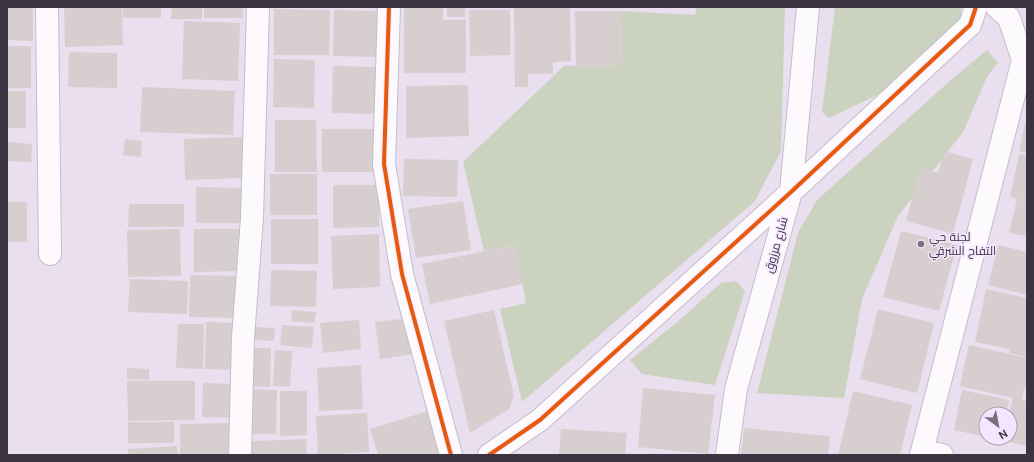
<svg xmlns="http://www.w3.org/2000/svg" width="1034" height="462" viewBox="0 0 1034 462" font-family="'DM Sans',Cairo,sans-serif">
<rect width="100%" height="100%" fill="#e9dfef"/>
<!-- green -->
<path fill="#cbd2bf" d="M697 7H785L781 151 755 201 522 402 500 309 526 303 515 245 484 251 463 162 564 66 622 65 621 11 695 15Z
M835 7H961V18L905 72 877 95 829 118 822 112Z
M987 50 998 63 988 75 963 132 898 216 862 299 844 398 757 393 798 233 817 200 951 80Z
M736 281 745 291 715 385 642 374 630 360 675 324 721 283Z"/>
<!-- building -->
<path fill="#d7ced0" d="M7 7H33V41L7 40Z
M64 7H122L123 45 65 47Z
M123 7H161V18H123Z
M172 7H202V19H171Z
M204 7H243V18H204Z
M404 7H443V20H466V73H404Z
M447 7H465V17H447Z
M514 8H570L571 61 553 62V74H528V87H515Z
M274 9 330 10 329 55H274Z
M334 10 379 11 378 57 333 56Z
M469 10H510V55L470 56Z
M575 11H621L622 65 576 66Z
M184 21 240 23 238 81 182 79Z
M7 46H31V88H7Z
M69 52 117 53V88L68 87Z
M274 59 315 60 314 108 273 107Z
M333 66 379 67 378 114 332 113Z
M468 85 469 136 406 138V86Z
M142 87 235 91 233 135 140 132Z
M7 91H26V128H7Z
M1026 119H1027V153L1019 151Z
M275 120H316L317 172H275Z
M322 129H379V172H322Z
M243 137 244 178 185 180 184 139Z
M125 139 142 141 141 157 123 155Z
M7 142 32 144 31 162 7 161Z
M944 151 973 159 953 234 906 221 920 168 938 173Z
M1019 154 1027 155V236L1009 233 1017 199 1010 197Z
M404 159 458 160 457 197 403 196Z
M270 174H317V215H270Z
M333 185H379V227L333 228Z
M196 187 243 188V223H196Z
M463 201 471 250 416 258 408 209Z
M7 202H27V242H7Z
M129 204H184V227H128Z
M271 219H318V264H271Z
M180 229 181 276 128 277 127 230Z
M194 229H241V271L194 272Z
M901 231 957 245 939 311 883 297Z
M379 234 380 287 333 289 331 236Z
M515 245 523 284 430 304 422 264Z
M998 245 1027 252V295L988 285Z
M271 270 317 271 316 307 270 306Z
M190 275 240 276 239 318 189 317Z
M130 279 188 281 187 314 128 312Z
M986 289 1027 298V357L1009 353 1010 349 975 342Z
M878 309 934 323 917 393 860 379Z
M292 310 316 312 314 323 291 321Z
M494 310 514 396 509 409 470 433 444 321Z
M410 318 414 354 380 359 375 322Z
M359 320 361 349 323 353 320 323Z
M206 322 240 323 238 370 205 369Z
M178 324H204L203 369 176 368Z
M282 325 314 327 312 348 280 345Z
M253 327 275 328 274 341 252 340Z
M969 345 1027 358V389L1024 388 1022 400 1027 401V446L1003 441V438H1010L1009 414 1013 398 960 386Z
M249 348H271L270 387 249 386Z
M275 350 292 351 290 387 273 386Z
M361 365 363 409 319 411 317 368Z
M127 368 149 369V380L127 379Z
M127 381H195V420L128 421Z
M203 383 235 384 234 418 202 417Z
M643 388 715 395 708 454 638 447Z
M250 389 277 390 276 434H249Z
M962 390 1009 400 1006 414H986V437L954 430Z
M280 391H307V435L280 436Z
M853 391 912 405 900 455H838Z
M428 411 441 453 439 455H378L370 429Z
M367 413 369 452 318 455 316 416Z
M128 422H174V443H128Z
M235 423V455H180V424Z
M744 428 830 436 828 455H741Z
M561 429 627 433 625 455H559Z
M306 439 307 455H252L251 441Z
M177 446 178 455H128V449Z"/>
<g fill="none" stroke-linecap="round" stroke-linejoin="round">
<defs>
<path id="street" d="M47 7 50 254
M389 7 384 164 402 274 451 455
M997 7 1009 18 1023 60
M922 451 942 455
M240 455 243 338 252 218 258 7
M489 455 540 420 791 192 970 25 976 7
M727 455 736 389 791 192 808 7
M921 455 1023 60 1027 49"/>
</defs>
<!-- street casing -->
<use href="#street" stroke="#c5bdca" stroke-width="24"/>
<!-- street -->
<use href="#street" stroke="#fcfafd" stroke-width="22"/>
<defs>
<path id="cycleway" d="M389 7 384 164 402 274 451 455
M489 455 540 420 791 192 970 25 976 7"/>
</defs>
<!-- cycleway casing -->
<use href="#cycleway" stroke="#f5e6ff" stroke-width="6"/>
<!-- cycleway -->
<use href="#cycleway" stroke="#e8590c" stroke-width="4"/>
</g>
<!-- markers -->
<circle fill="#79707e" stroke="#f5e6ff" stroke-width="1.5" cx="921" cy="244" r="4"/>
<g text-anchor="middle" stroke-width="3" stroke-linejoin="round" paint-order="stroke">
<!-- poi labels -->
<g font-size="12" fill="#3c3541" stroke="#f5e6ff" text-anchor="start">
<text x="929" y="241">لجنة حي<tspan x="929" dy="14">التفاح الشرقي</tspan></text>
</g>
<!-- street labels -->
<g font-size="12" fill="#3c3541" stroke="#f5e6ff">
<text transform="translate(776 245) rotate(-74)" y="4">شارع مرزوق</text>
</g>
</g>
<!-- border -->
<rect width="1034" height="462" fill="none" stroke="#3c3541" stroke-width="16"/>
<!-- north arrow -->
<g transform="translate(998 426) rotate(148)"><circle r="19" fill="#f5e6ff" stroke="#ab9fb3"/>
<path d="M0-3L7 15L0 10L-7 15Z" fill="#79707e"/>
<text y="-6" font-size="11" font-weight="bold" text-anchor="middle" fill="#3c3541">N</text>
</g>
</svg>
